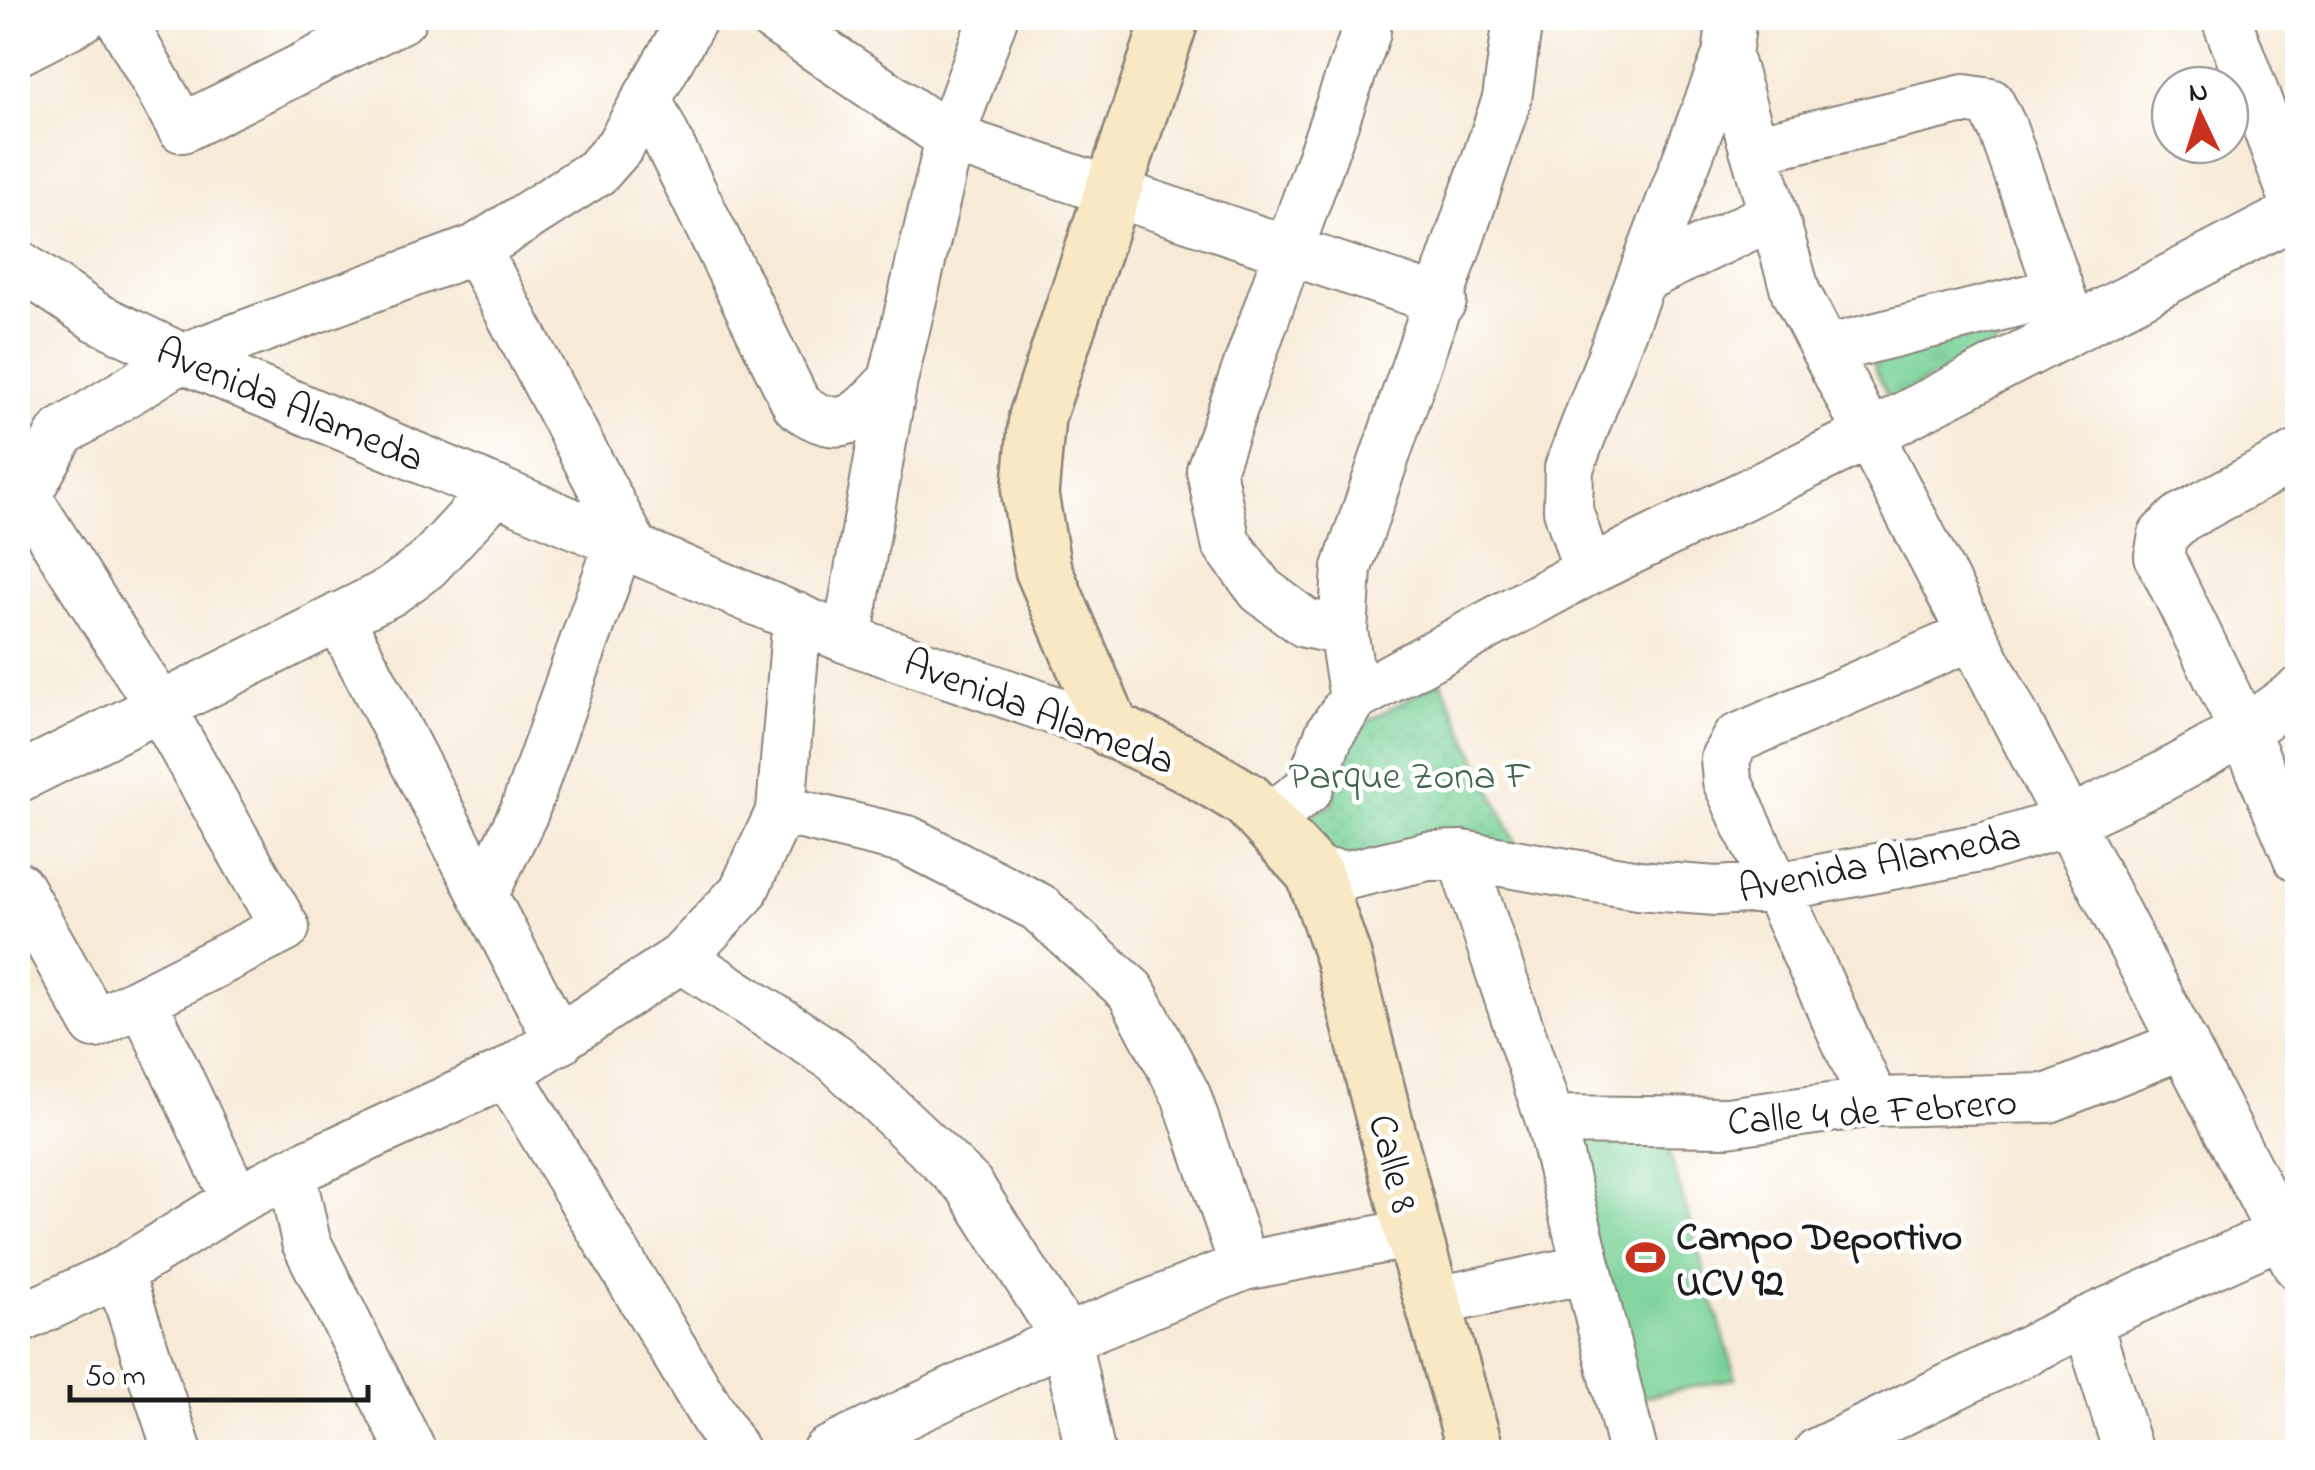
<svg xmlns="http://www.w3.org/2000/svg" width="2315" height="1470" viewBox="0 0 2315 1470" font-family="'Indie Flower',sans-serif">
<defs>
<pattern id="grass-tufts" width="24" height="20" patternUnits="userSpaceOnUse" patternTransform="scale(2.5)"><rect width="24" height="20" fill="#7ad298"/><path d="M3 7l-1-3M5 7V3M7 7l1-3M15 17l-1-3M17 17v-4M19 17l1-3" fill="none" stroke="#69b482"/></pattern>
<pattern id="garden-dots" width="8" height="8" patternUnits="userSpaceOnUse" patternTransform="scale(2.5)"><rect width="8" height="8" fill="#7ad298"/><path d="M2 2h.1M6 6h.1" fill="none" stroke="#69b482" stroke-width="1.8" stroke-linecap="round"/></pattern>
</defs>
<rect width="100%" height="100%" fill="#fff"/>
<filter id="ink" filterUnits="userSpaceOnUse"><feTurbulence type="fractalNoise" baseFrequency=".01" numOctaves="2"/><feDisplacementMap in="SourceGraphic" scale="20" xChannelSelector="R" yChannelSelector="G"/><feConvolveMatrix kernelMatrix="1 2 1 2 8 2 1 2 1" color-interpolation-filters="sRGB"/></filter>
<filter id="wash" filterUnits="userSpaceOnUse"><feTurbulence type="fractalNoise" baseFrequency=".0048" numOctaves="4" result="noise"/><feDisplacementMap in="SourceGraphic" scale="40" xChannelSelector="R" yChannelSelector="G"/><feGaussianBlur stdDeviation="2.25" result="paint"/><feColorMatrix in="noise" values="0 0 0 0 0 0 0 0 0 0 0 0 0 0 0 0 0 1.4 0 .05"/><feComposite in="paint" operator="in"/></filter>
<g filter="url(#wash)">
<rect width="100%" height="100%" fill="#f7ead7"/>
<!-- grass -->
<path fill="url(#grass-tufts)" stroke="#4b775a" stroke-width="2.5" d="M2088 298 1889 400 1868 353Z"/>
<!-- garden -->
<path fill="url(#garden-dots)" stroke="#4b775a" stroke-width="2.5" d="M1441 681 1518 848 1347 861 1295 832 1309 815 1334 805 1333 787 1361 725Z"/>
<!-- pitch -->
<path fill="#7ad298" stroke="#4b775a" stroke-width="2.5" d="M1664 1135 1736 1378 1624 1401 1563 1138Z"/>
</g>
<g filter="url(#ink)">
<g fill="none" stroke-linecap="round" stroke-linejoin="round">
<defs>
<path id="street" d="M120 18 182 128 402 18
M773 18 950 138 1442 301
M2226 18 2298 210
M18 51 82 18
M1727 55 1796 293 2298 1266
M647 99 797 405C844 439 859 416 893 380
M1754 149 1964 99 1990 103 2003 129 2072 327
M476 249 633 546
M18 264 96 317 182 358 847 639 1112 730
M1646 276 1773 215
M1825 350 2057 292
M2298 455 2181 518 2163 535 2159 556 2244 731 2298 858
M1588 571 1568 510 1569 468 1727 55 1732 18
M339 617 559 1041
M1343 631 1305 623 1261 590 1226 543 1211 470 1366 32
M847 639 893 380 950 138 993 18
M1354 698 1343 631 1347 568 1507 99 1518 18
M18 778 390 592 426 566 496 490
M781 810 907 840 1038 907 1131 991 1186 1095 1244 1266
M1268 820 1308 789 1330 733 1354 698 1588 571 1868 435 2298 212
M1461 855 1550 1120 1633 1452
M1314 873 1348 875 1428 856 1461 855 1638 885 1716 891 1778 887 1985 847 2067 822 2162 777 2244 731 2298 692
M18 886 95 1024 285 928 159 705 26 496 61 433 182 358 476 249 598 171 620 146 693 18
M483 896 524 812 620 541
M681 958 835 1058 969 1185 1066 1338 1090 1452
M143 1002 236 1200
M507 1073 735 1452
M1874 1102 1727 781 1725 758 1736 739 1971 636
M1550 1120 1727 1122 1874 1102 2049 1098 2184 1044
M291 1172 306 1242 412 1452
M119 1273 178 1452
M1433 1302 1586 1269
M18 1320 119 1273 236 1200 291 1172 507 1073 681 958 743 892 781 810 797 617
M2087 1321 2128 1452
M826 1452 1066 1338 1244 1266 1413 1233
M1818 1452 2087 1321 2298 1226"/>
<path id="secondary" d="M1171 18 1037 417 1030 495 1043 569 1112 730 1185 763 1247 800 1314 873 1343 957 1413 1233 1476 1452"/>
</defs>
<!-- street casing -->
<use href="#street" stroke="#8a837a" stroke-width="52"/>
<!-- secondary casing -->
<use href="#secondary" stroke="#8a837a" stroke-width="60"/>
<!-- street -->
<use href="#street" stroke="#fff" stroke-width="48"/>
<!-- secondary -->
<use href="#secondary" stroke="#f8e8c3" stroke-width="55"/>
</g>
</g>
<!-- icons -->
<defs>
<symbol id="stadium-bare" viewBox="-9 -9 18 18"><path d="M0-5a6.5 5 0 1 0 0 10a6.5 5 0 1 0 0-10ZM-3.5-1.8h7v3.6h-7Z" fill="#c8321e" stroke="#fff" stroke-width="2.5" paint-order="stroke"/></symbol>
</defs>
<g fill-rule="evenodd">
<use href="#stadium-bare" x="1618" y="1230" width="55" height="55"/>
</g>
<g text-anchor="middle" stroke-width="9" stroke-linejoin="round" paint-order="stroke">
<!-- street labels -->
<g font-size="40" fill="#1c1c1c" stroke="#fff">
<text transform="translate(291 403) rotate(23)" y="14">Avenida Alameda</text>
<text transform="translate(1040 710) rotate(21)" y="14">Avenida Alameda</text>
<text transform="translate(1879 861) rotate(-11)" y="14">Avenida Alameda</text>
<text transform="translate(1872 1110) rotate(-4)" y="14">Calle 4 de Febrero</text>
<text transform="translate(1395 1163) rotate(76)" y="14">Calle 8</text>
</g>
<!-- park labels -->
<g font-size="40" fill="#42654e" stroke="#fff">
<text x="1410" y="788">Parque Zona F</text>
</g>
<!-- poi labels -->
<g font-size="40" font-weight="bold" fill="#1c1c1c" stroke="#fff" text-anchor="start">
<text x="1676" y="1249">Campo Deportivo<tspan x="1676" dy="46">UCV 92</tspan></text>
</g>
</g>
<!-- margin -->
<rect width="2315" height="1470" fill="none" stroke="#fff" stroke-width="60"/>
<!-- north arrow -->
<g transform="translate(2200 115) rotate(356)"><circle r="48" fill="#ffffff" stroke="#a4a4a4" stroke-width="2.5"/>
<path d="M0-8L18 38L0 25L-18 38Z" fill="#c8321e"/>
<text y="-15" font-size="28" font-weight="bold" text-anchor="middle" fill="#1c1c1c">N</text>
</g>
<!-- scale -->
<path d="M70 1385v15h298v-15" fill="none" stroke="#1c1c1c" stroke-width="5"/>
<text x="85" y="1385" font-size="30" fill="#1c1c1c" stroke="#ffffff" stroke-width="8" paint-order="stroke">50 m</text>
</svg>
